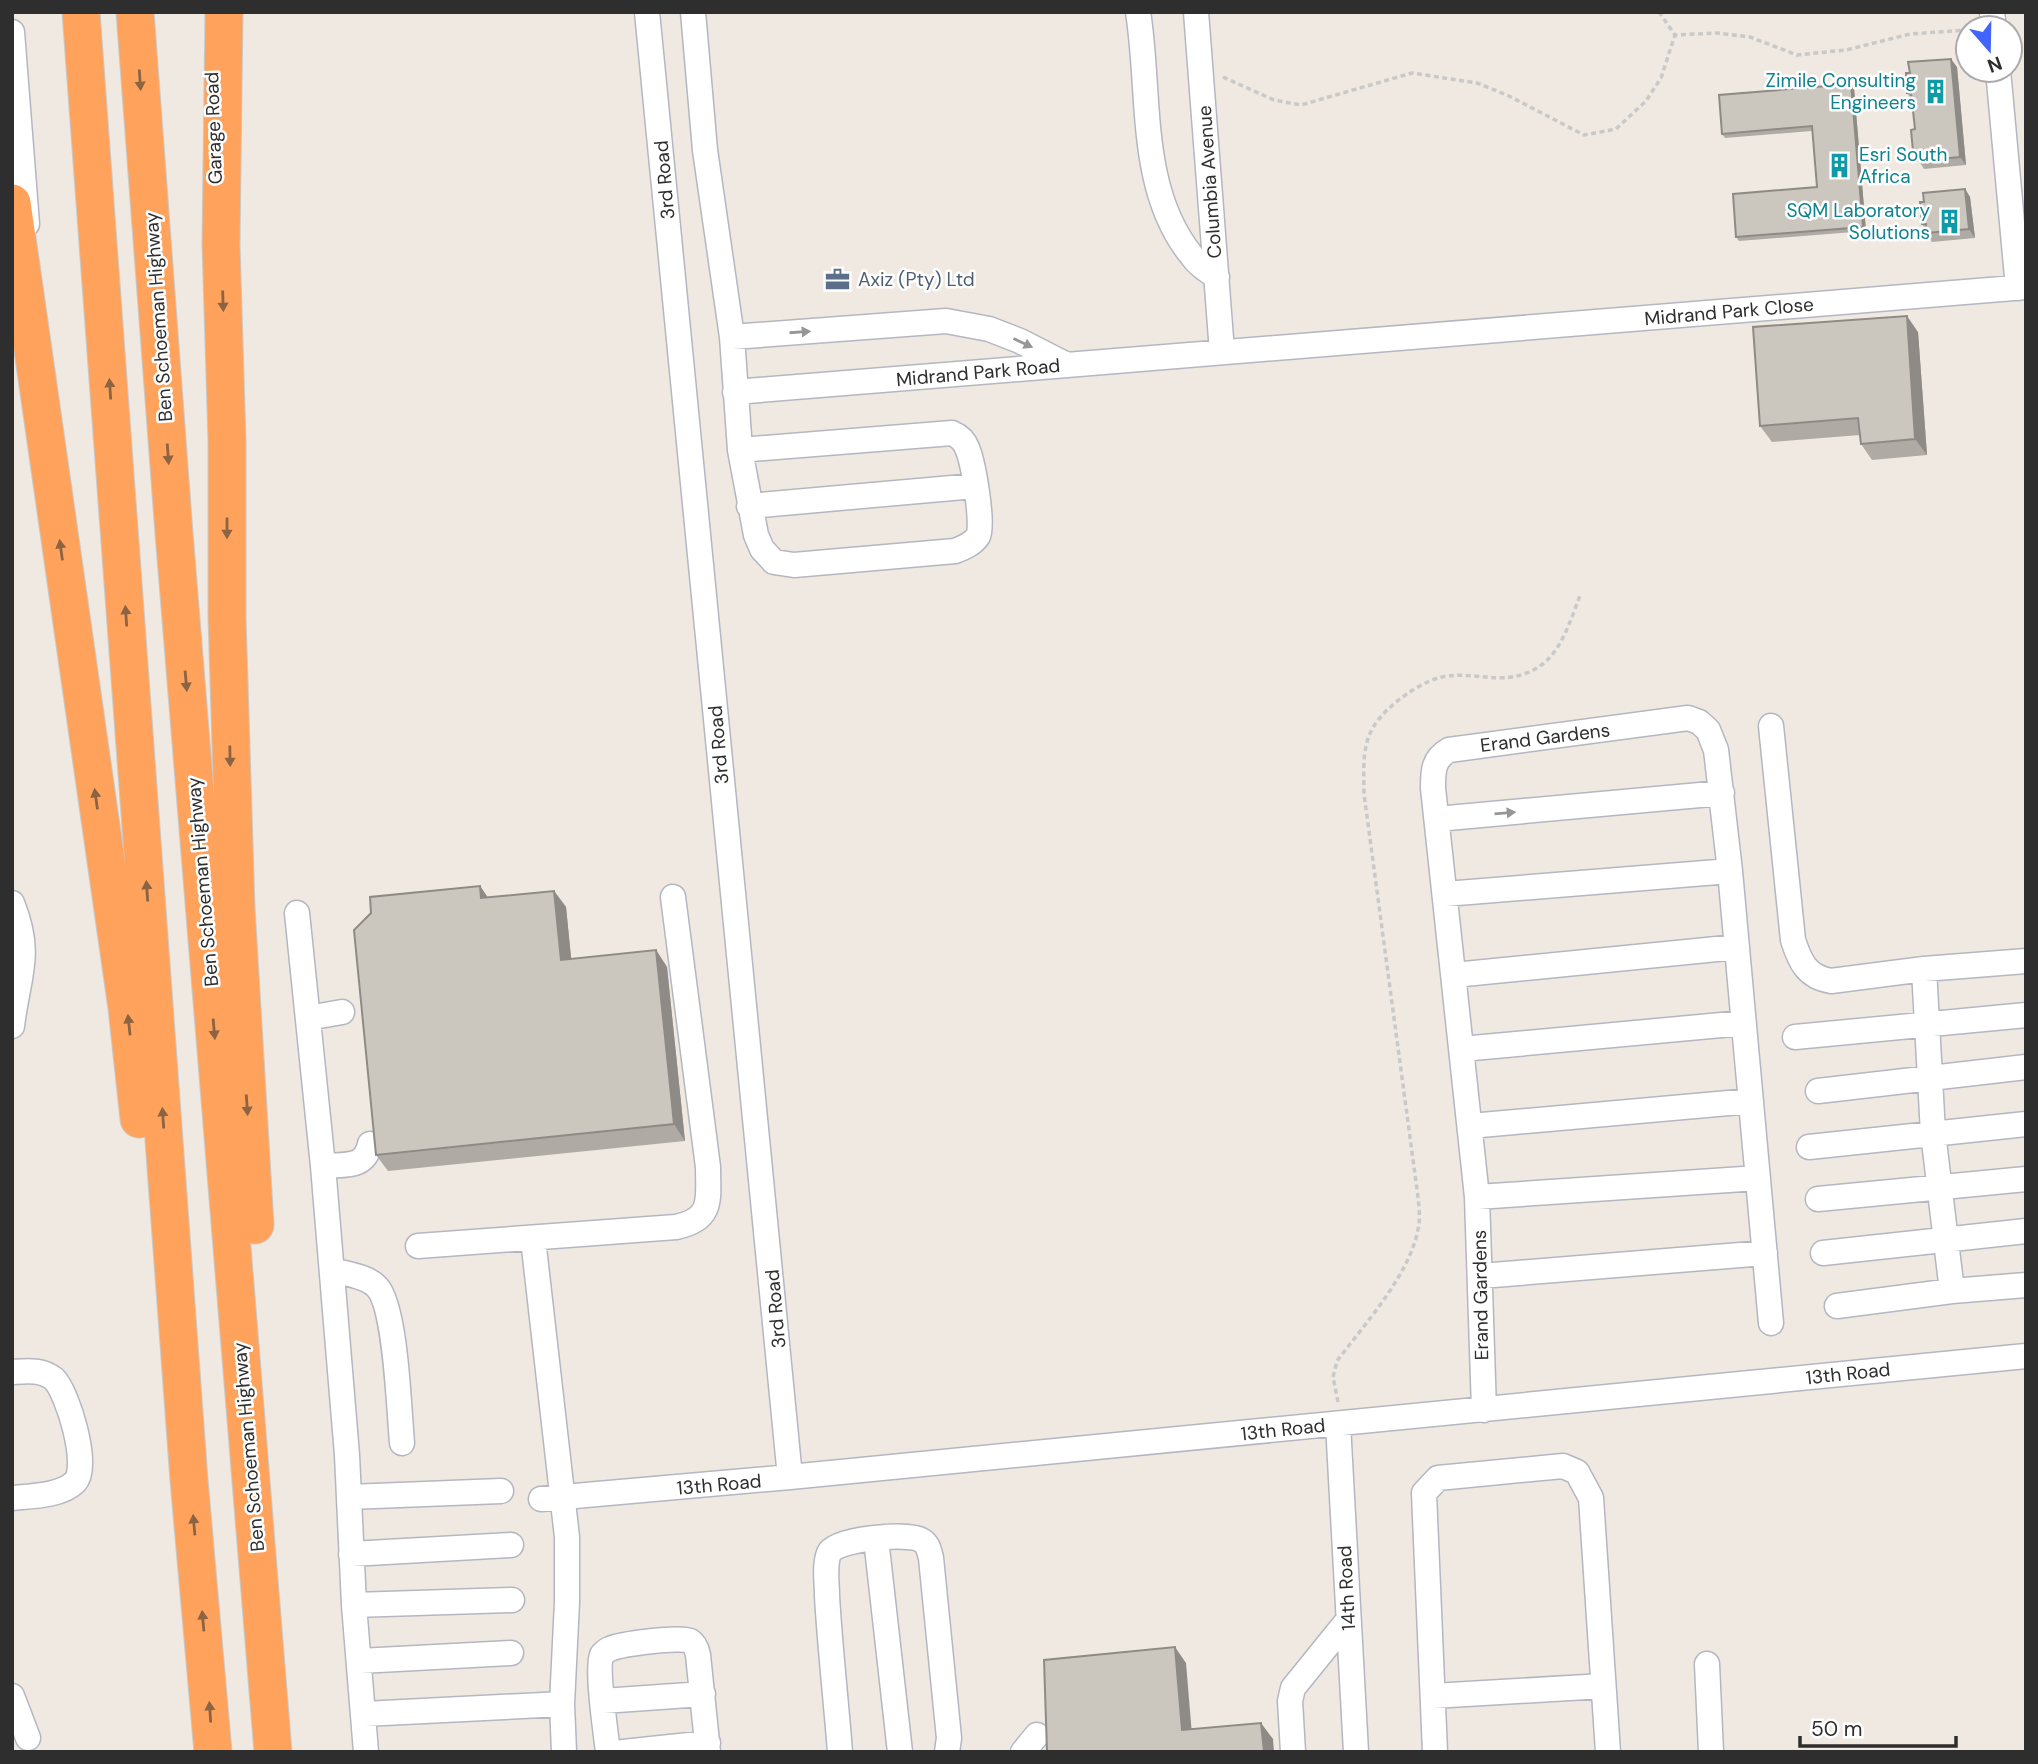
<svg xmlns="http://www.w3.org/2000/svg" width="2038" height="1764" viewBox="0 0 2038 1764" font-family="'DM Sans',sans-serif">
<rect width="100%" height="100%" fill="#efe9e1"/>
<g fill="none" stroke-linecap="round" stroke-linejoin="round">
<defs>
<path id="minor" d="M647 12 790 1477
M693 12 705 150 732 337 740 450 756 535 762 549 774 562 794 565 955 551C963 548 973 544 978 536 984 524 973 461 967 448 964 440 959 436 952 433L740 450
M1138 12C1151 92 1137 189 1192 256 1198 265 1208 271 1217 277
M1196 12 1222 352
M1992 12 1994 28
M12 32 27 224
M1998 70 2018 288
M732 337 946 321 989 329 1020 341 1065 364
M735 392 2026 287
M749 506 975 486
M1771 726 1793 940C1800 962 1807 977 1831 981L1924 969 2026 961
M1437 819 1722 793
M1445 894 1730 871
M12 903C33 955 18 975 12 1026
M297 913 323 1166 347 1455 354 1605 366 1752
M1924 969 1933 1133 1952 1291
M1454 975 1737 947
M308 1018 342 1012
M1795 1037 2026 1015
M1462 1049 1743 1023
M1818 1091 2026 1067
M1470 1126 1751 1101
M1809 1147 2026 1124
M323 1166C345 1164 365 1169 370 1144
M1477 1197 1758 1178
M1818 1199 2026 1179
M533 1239 567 1537V1602L562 1704 564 1752
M418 1246 676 1227C714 1219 708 1199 708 1167L673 897
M1823 1253 2026 1231
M332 1270C346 1274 367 1276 377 1287 396 1307 399 1411 402 1443
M1481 1276 1765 1253
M1837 1306 1952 1291 2026 1285
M12 1372C27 1371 42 1369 54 1379 68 1393 90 1467 75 1482 61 1496 31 1496 12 1498
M1484 1410 1477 1197 1433 788C1433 771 1433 759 1449 750L1688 718 1699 722 1708 730 1716 750 1730 871 1771 1323
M1338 1424 1356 1752
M349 1497 501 1491
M541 1499 790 1477 2026 1356
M876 1539 900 1752
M351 1554 511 1545
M354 1605 512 1600
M360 1661 511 1653
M1707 1664 1711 1752
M12 1696 28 1738
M1433 1696 1603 1686
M603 1701 703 1694
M364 1714 562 1704
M608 1752C606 1735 596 1666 602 1655 605 1652 606 1650 610 1649 620 1644 682 1636 690 1641 695 1644 697 1650 698 1655L708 1752
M623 1752 708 1743
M840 1752C836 1700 830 1648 827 1596 827 1582 824 1566 829 1553 835 1539 908 1532 921 1540 928 1544 929 1550 931 1558L949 1738 947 1752
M1023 1752 1037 1735
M1293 1752 1290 1701 1293 1688 1348 1620
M1435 1752 1424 1493 1438 1478 1563 1466 1577 1472 1591 1498 1608 1752"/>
<path id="highway" d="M81 12 189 1480 213 1752
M135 12 174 533 273 1752
M224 12 221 244 227 441V617L236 908 255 1225
M12 203 127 1008 139 1119"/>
</defs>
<!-- minor casing -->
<use href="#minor" stroke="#b4b7c1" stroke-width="27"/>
<!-- highway casing -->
<use href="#highway" stroke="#c9c9c9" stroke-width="39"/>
<!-- path -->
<path stroke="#c9c9c9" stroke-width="3.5" stroke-dasharray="5 3.5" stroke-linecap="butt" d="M1659 12 1675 35 1717 33 1750 37 1797 55 1846 50 1910 34 1968 30
M1223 77 1274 100 1301 105 1412 73 1477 83 1507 95 1584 135 1616 129 1646 101 1661 78 1675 35
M1338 1402 1333 1377 1337 1361C1366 1322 1412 1273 1419 1224 1420 1216 1419 1206 1418 1197L1364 794C1364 775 1362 754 1369 736 1377 712 1418 682 1442 677 1475 670 1503 688 1537 668 1561 654 1570 621 1580 596"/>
<!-- minor -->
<use href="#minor" stroke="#fff" stroke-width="24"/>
<!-- highway -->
<use href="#highway" stroke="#ffa35c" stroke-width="37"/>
</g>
<!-- wall -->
<path fill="#afaba4" d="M1957 67 1966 165 1924 169 1913 151 1915 129 1912 100 1907 93Z
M1851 84 1854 88 1866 231 1739 241 1736 237 1817 187 1812 131 1725 138 1722 134Z
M1965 189 1970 197 1975 238 1932 242 1922 224Z
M1918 332 1927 455 1872 460 1861 444 1860 435 1772 442 1760 426Z
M480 886 488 898 554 891 566 907 571 959 656 950 667 967 685 1141 388 1171 376 1155Z"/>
<!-- shaded-wall -->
<path fill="#8e8b86" d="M1951 59 1957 67 1966 165 1960 157Z
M1851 84 1854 88 1866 231 1863 227Z
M1965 189 1970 197 1975 238 1969 229Z
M1907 316 1918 332 1927 455 1915 439Z
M480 886 491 902 481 898Z
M554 891 566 907 573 976 561 960Z
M656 950 667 967 685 1141 674 1124Z
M1175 1647 1186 1663 1193 1747 1182 1730Z
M1261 1723 1273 1739 1274 1752H1264Z"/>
<!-- building -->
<path fill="#cbc7bf" stroke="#8e8b86" stroke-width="2" d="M1951 59 1960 157 1918 161 1917 151H1913L1911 130 1915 129 1911 93H1907L1906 73H1910L1908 62Z
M1851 84 1863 227 1736 237 1733 194 1817 187 1812 126 1722 134 1719 95Z
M1965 189 1969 229 1926 233V224H1922L1920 202H1924L1923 193Z
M1907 316 1915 439 1861 444 1858 418 1760 426 1753 327Z
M480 886 481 898 554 891 561 960 656 950 674 1124 376 1155 354 930 371 913 370 897Z
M1175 1647 1182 1730 1261 1723 1264 1752H1047L1044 1660Z"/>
<!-- one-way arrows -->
<defs><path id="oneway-solid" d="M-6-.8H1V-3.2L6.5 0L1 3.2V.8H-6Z" transform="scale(1.75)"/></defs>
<g fill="#8c6343">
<use href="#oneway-solid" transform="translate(140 80) rotate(86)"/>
<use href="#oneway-solid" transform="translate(223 301) rotate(88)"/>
<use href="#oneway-solid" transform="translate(110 389) rotate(-94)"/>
<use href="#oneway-solid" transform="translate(168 454) rotate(86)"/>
<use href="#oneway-solid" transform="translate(227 528) rotate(90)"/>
<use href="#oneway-solid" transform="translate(61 550) rotate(-98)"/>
<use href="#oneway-solid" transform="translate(126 616) rotate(-94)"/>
<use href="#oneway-solid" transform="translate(186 681) rotate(85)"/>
<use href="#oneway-solid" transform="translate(230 756) rotate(89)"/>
<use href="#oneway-solid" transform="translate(96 799) rotate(-98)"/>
<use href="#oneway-solid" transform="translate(147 891) rotate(-94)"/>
<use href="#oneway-solid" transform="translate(129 1025) rotate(-96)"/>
<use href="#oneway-solid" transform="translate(214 1029) rotate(85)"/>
<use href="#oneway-solid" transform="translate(247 1105) rotate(86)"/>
<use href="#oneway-solid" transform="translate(163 1118) rotate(-94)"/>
<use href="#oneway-solid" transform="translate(194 1525) rotate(-95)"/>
<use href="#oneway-solid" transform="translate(203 1621) rotate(-95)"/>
<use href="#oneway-solid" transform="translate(210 1712) rotate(-94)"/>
</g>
<g fill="#969696">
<use href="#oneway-solid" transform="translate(800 332) rotate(-4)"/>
<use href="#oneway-solid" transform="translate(1023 343) rotate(25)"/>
<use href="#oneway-solid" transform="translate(1505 813) rotate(-5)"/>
</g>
<!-- icons -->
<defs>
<symbol id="building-bare" viewBox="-9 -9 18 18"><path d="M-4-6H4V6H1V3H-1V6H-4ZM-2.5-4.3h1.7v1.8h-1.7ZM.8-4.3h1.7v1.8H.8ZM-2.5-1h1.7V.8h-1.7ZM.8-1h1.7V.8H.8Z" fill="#0f9aa8" stroke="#fff" stroke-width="2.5" paint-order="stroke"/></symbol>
<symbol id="office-bare" viewBox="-9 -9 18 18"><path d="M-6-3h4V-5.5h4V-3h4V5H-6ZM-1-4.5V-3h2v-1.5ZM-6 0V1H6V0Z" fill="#5c6f8a" stroke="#fff" stroke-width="2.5" paint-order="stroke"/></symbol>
</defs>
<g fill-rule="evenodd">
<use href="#building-bare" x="1918" y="74" width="35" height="35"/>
<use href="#building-bare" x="1822" y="148" width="35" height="35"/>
<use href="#building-bare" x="1932" y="204" width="35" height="35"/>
<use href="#office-bare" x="820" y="262" width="35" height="35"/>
</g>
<g text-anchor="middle" stroke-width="5" stroke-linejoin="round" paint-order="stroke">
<!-- culture labels -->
<g font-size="19" fill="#0d838f" stroke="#fff" text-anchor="end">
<text x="1916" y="87">Zimile Consulting<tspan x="1916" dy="22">Engineers</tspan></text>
<text x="1859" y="161" text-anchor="start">Esri South<tspan x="1859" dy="22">Africa</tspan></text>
<text x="1930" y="217">SQM Laboratory<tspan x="1930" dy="22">Solutions</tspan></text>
</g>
<!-- street labels -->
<g font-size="19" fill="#2e2e2e" stroke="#fff">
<text transform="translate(213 128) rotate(-92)" y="7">Garage Road</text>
<text transform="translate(664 180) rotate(-95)" y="7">3rd Road</text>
<text transform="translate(1209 182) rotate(-94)" y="7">Columbia Avenue</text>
<text transform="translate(1729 311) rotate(-5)" y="7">Midrand Park Close</text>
<text transform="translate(158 317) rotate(-94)" y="7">Ben Schoeman Highway</text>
<text transform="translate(978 372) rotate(-5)" y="7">Midrand Park Road</text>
<text transform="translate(1545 737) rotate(-7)" y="7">Erand Gardens</text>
<text transform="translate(718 745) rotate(-95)" y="7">3rd Road</text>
<text transform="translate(202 882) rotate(-95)" y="7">Ben Schoeman Highway</text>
<text transform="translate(1480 1295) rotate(-91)" y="7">Erand Gardens</text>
<text transform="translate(775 1309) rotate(-95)" y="7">3rd Road</text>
<text transform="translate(1848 1373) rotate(-6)" y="7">13th Road</text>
<text transform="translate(1283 1429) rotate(-6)" y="7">13th Road</text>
<text transform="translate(248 1447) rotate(-95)" y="7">Ben Schoeman Highway</text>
<text transform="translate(719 1484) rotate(-5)" y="7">13th Road</text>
<text transform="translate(1346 1588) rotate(-93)" y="7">14th Road</text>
</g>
<!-- service labels -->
<g font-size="19" fill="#4e5e75" stroke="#fff" text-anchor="start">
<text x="858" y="286">Axiz (Pty) Ltd</text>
</g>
</g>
<!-- border -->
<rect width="2038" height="1764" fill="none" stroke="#2e2e2e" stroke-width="28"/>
<!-- north arrow -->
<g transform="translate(1989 49) rotate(160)"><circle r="33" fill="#ffffff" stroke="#ababab" stroke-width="2"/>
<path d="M0-5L12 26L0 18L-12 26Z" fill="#4264fb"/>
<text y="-10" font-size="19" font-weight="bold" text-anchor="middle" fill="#2e2e2e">N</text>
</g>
<!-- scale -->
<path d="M1800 1736v10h156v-10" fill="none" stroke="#2e2e2e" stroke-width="3.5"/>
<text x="1811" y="1736" font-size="21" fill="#2e2e2e" stroke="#ffffff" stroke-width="5" paint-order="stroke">50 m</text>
</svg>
